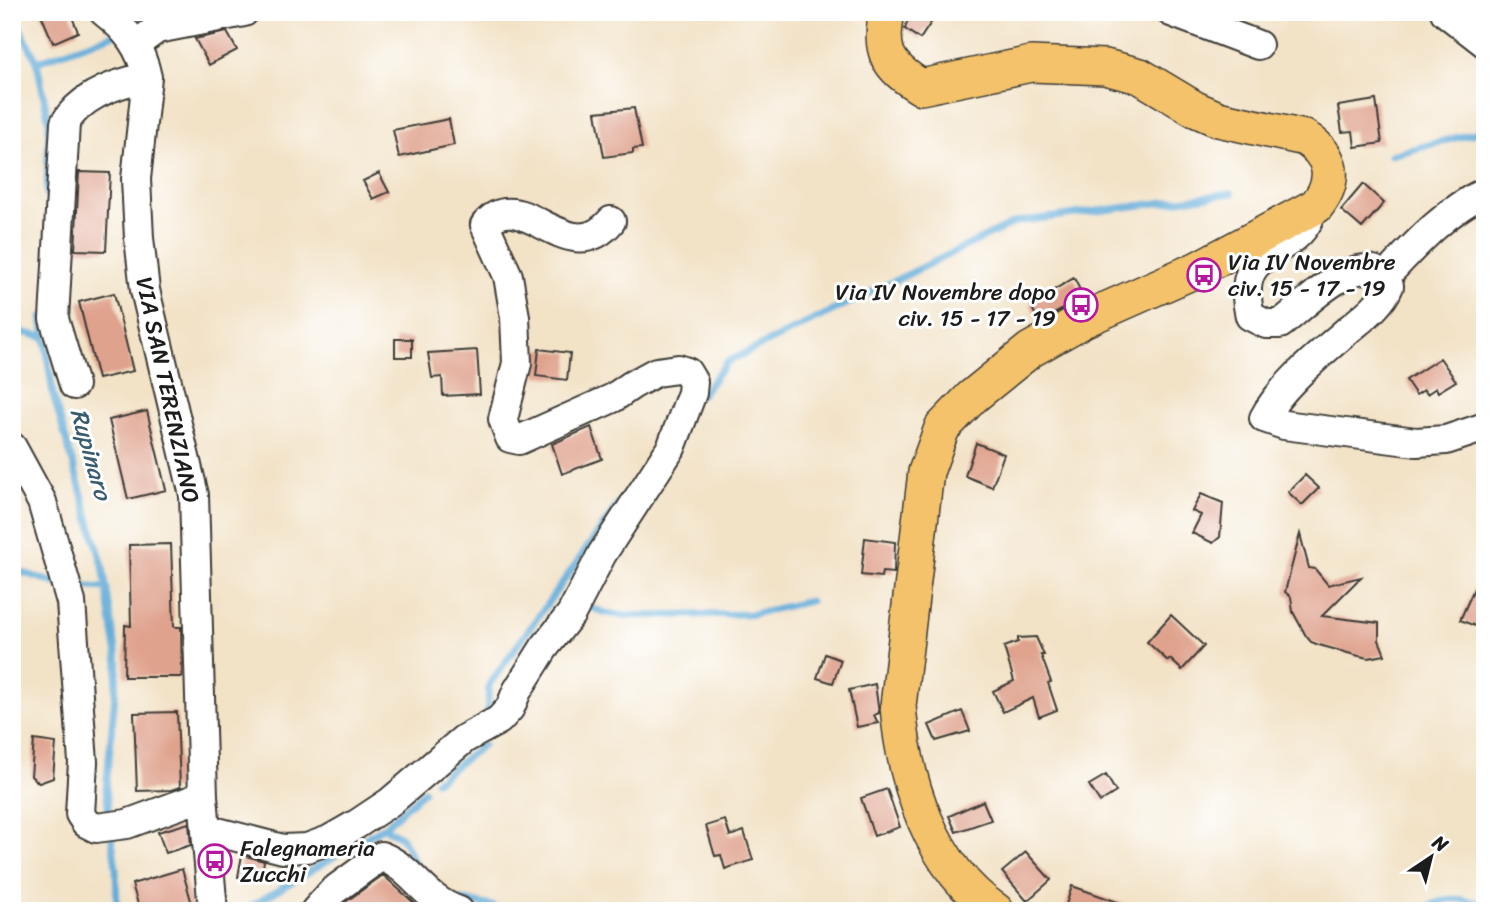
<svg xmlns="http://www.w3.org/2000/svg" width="1497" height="923" viewBox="0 0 1497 923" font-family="Sriracha,sans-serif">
<rect width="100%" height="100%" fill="#fff"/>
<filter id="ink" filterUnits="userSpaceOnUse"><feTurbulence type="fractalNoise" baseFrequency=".0143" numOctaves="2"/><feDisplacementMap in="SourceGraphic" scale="14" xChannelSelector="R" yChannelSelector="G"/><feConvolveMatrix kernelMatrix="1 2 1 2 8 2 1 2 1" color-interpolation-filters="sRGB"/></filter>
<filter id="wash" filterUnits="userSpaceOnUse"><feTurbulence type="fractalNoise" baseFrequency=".00686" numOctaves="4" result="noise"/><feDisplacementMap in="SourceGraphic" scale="28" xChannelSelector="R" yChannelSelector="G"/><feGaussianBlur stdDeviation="1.57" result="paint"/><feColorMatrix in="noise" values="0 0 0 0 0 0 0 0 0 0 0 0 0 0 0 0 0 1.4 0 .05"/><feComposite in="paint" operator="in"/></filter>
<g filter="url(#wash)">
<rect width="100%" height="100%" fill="#f2e2c6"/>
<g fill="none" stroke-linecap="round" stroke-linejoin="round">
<!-- stream -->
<path stroke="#5eaad7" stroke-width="7" d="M12 12 37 62 49 123 47 194
M37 62 118 33
M1391 155 1478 132 1485 134
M42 317 53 395 103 566 118 663 106 789 110 820
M12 330 43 337
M701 395 727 362 1016 222 1232 193
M12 569 58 584
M73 586 107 588
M583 605 606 613 625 616 753 614 810 601
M487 717 489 685 620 502
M436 781 483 745
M384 827 402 838 417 867
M111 832 116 868 117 911
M462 900 492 906 502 911
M243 911 384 827 424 791
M1422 911C1446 895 1458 898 1485 904"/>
</g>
<g id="blocks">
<!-- building -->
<path fill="#dfa28d" d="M40 12H70L78 32 53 43Z
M910 12H938L920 39 905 29Z
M227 32 237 50 209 65 195 39Z
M1376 100 1382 143 1355 147 1353 131 1342 132 1338 106Z
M634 108 642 148 633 149V153L604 157 596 112Z
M449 119 454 145 399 157 393 130Z
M79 172 110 173 106 251 75 250Z
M379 173 389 192 373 199 363 181Z
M1363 184 1384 203 1362 228 1341 210Z
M1074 278 1084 298 1039 322 1030 304Z
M114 293 133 371 98 379 79 302Z
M395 339H412V357H395Z
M539 349 570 353 567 380 536 376Z
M477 350 480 394 443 396 442 377 432 378 428 353Z
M1440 358 1456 381 1438 392 1436 388 1427 394 1424 390 1416 395 1406 380Z
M147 411 166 490 128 499 109 420Z
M591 427 602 459 562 474 552 444Z
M976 443 1004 454 992 487 965 476Z
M1305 475 1319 488 1302 505 1288 492Z
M1201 494 1223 503 1220 537 1213 543 1192 533 1201 515 1192 511Z
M1300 534 1309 568 1315 569 1328 585 1361 577 1322 616 1379 623V640L1385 655 1368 658 1355 655 1319 645 1311 642 1306 636 1293 612 1291 597 1285 592Z
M865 538 895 542 894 573 882 572 881 577 861 575Z
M171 544 174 627H181L182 677H124L125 625 131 626 129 545Z
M1485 564V630L1460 620Z
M1171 615 1204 646 1182 670 1170 659 1168 661 1147 642Z
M1036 637 1044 655H1041L1051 682 1048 683 1057 710 1039 717 1033 698 1003 712 993 691 1014 681 1004 647 1018 642V638Z
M825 654 841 660 833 683 817 678Z
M875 684 879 713 874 715 878 723 857 727 849 690Z
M962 711 970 731 936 741 929 725Z
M177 712 180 787 171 790 137 791 134 713Z
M34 740 56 743 53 778 39 783 31 776Z
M1106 775 1116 792 1100 802 1089 785Z
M887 789 900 827 874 836 861 798Z
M983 801 991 820 956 832 949 816Z
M725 820 730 836 744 831 753 860 725 869 721 855 715 856 706 826Z
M189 823 191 845 166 853 158 832Z
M1026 852 1051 880 1027 901 1002 872Z
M242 855 264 861 261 880 238 877Z
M182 869 194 911H140L132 884Z
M383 875 423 911H338L344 903Z
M1072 886 1135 908 1134 911H1064Z"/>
</g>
</g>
<g filter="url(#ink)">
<use href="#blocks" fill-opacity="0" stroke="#3c3a36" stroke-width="2"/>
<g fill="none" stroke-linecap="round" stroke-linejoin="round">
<defs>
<path id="minor" d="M104 12C127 30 141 48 147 77L136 179 139 238 145 290 194 495 203 796 213 911
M1171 12 1258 45
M1445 12 1485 43
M135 45 157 29 244 12
M1309 219C1289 260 1233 245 1250 316L1266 324H1280C1303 308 1367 237 1389 286 1381 305 1364 317 1348 330 1321 354 1281 385 1264 418L1284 425 1416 442 1446 440 1485 427
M1385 277C1415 245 1444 212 1485 192
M74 385 54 319 65 123C81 95 117 83 147 77
M12 447 42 502 71 602 83 762 80 814 86 823 96 828 127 824 203 796
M206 829 283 849 307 848 329 840 357 824 390 802 464 739 499 720 510 708 517 691 544 648 571 614 602 554 671 448 692 393 693 382 687 372 678 369 656 372 632 385 613 398 519 440 510 438 503 419 517 363 515 317 508 276 485 225C521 181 568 273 611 221
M315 911 333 891 381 856C414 869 423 899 459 911"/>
<path id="major" d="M887 12C879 52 887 66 921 87L1031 64 1105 67 1140 76 1195 109 1218 119 1305 138C1333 156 1337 180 1316 206L1198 269 1083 320 1030 350 972 397 942 428 926 472 898 706C904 781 931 867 996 911"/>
</defs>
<!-- minor casing -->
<use href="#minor" stroke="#3c3a36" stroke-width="32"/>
<!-- major casing -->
<use href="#major" stroke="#3c3a36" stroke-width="38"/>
<!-- minor -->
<use href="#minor" stroke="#fff" stroke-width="28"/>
<!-- major -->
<use href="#major" stroke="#f3c26a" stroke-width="35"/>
</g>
</g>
<!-- icons -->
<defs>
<symbol id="bus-ring" viewBox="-11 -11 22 22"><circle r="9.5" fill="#fff" stroke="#b5179e" stroke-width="1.5"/><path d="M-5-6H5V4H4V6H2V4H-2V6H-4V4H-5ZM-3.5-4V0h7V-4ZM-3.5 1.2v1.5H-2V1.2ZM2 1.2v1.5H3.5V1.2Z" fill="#b5179e"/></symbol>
</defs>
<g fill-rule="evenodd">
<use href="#bus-ring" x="1185" y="256" width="38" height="38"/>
<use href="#bus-ring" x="1062" y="286" width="38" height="38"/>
<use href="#bus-ring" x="196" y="842" width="38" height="38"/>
</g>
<g text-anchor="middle" stroke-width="6" stroke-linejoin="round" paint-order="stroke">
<!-- poi labels -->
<g font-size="23" fill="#1c1c1c" stroke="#fff" text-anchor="start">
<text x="1228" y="270">Via IV Novembre<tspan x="1228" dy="26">civ. 15 - 17 - 19</tspan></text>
<text x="1056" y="300" text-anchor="end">Via IV Novembre dopo<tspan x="1056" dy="26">civ. 15 - 17 - 19</tspan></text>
<text x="240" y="856">Falegnameria<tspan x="240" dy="26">Zucchi</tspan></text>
</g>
<!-- street labels -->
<g font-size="23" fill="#1c1c1c" stroke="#fff">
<text transform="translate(168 390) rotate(78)" y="8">VIA SAN TERENZIANO</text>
</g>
<!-- water labels -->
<g font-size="24" font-style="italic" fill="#3a5c70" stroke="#fff">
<text transform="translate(91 454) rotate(74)" y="8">Rupinaro</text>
</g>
</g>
<!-- margin -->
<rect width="1497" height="923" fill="none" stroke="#fff" stroke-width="42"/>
<!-- north arrow -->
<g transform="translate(1431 857) rotate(35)" stroke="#ffffff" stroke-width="5" paint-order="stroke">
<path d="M0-5L12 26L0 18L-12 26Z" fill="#1c1c1c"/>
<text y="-10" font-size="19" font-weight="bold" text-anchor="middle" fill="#1c1c1c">N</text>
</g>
</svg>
